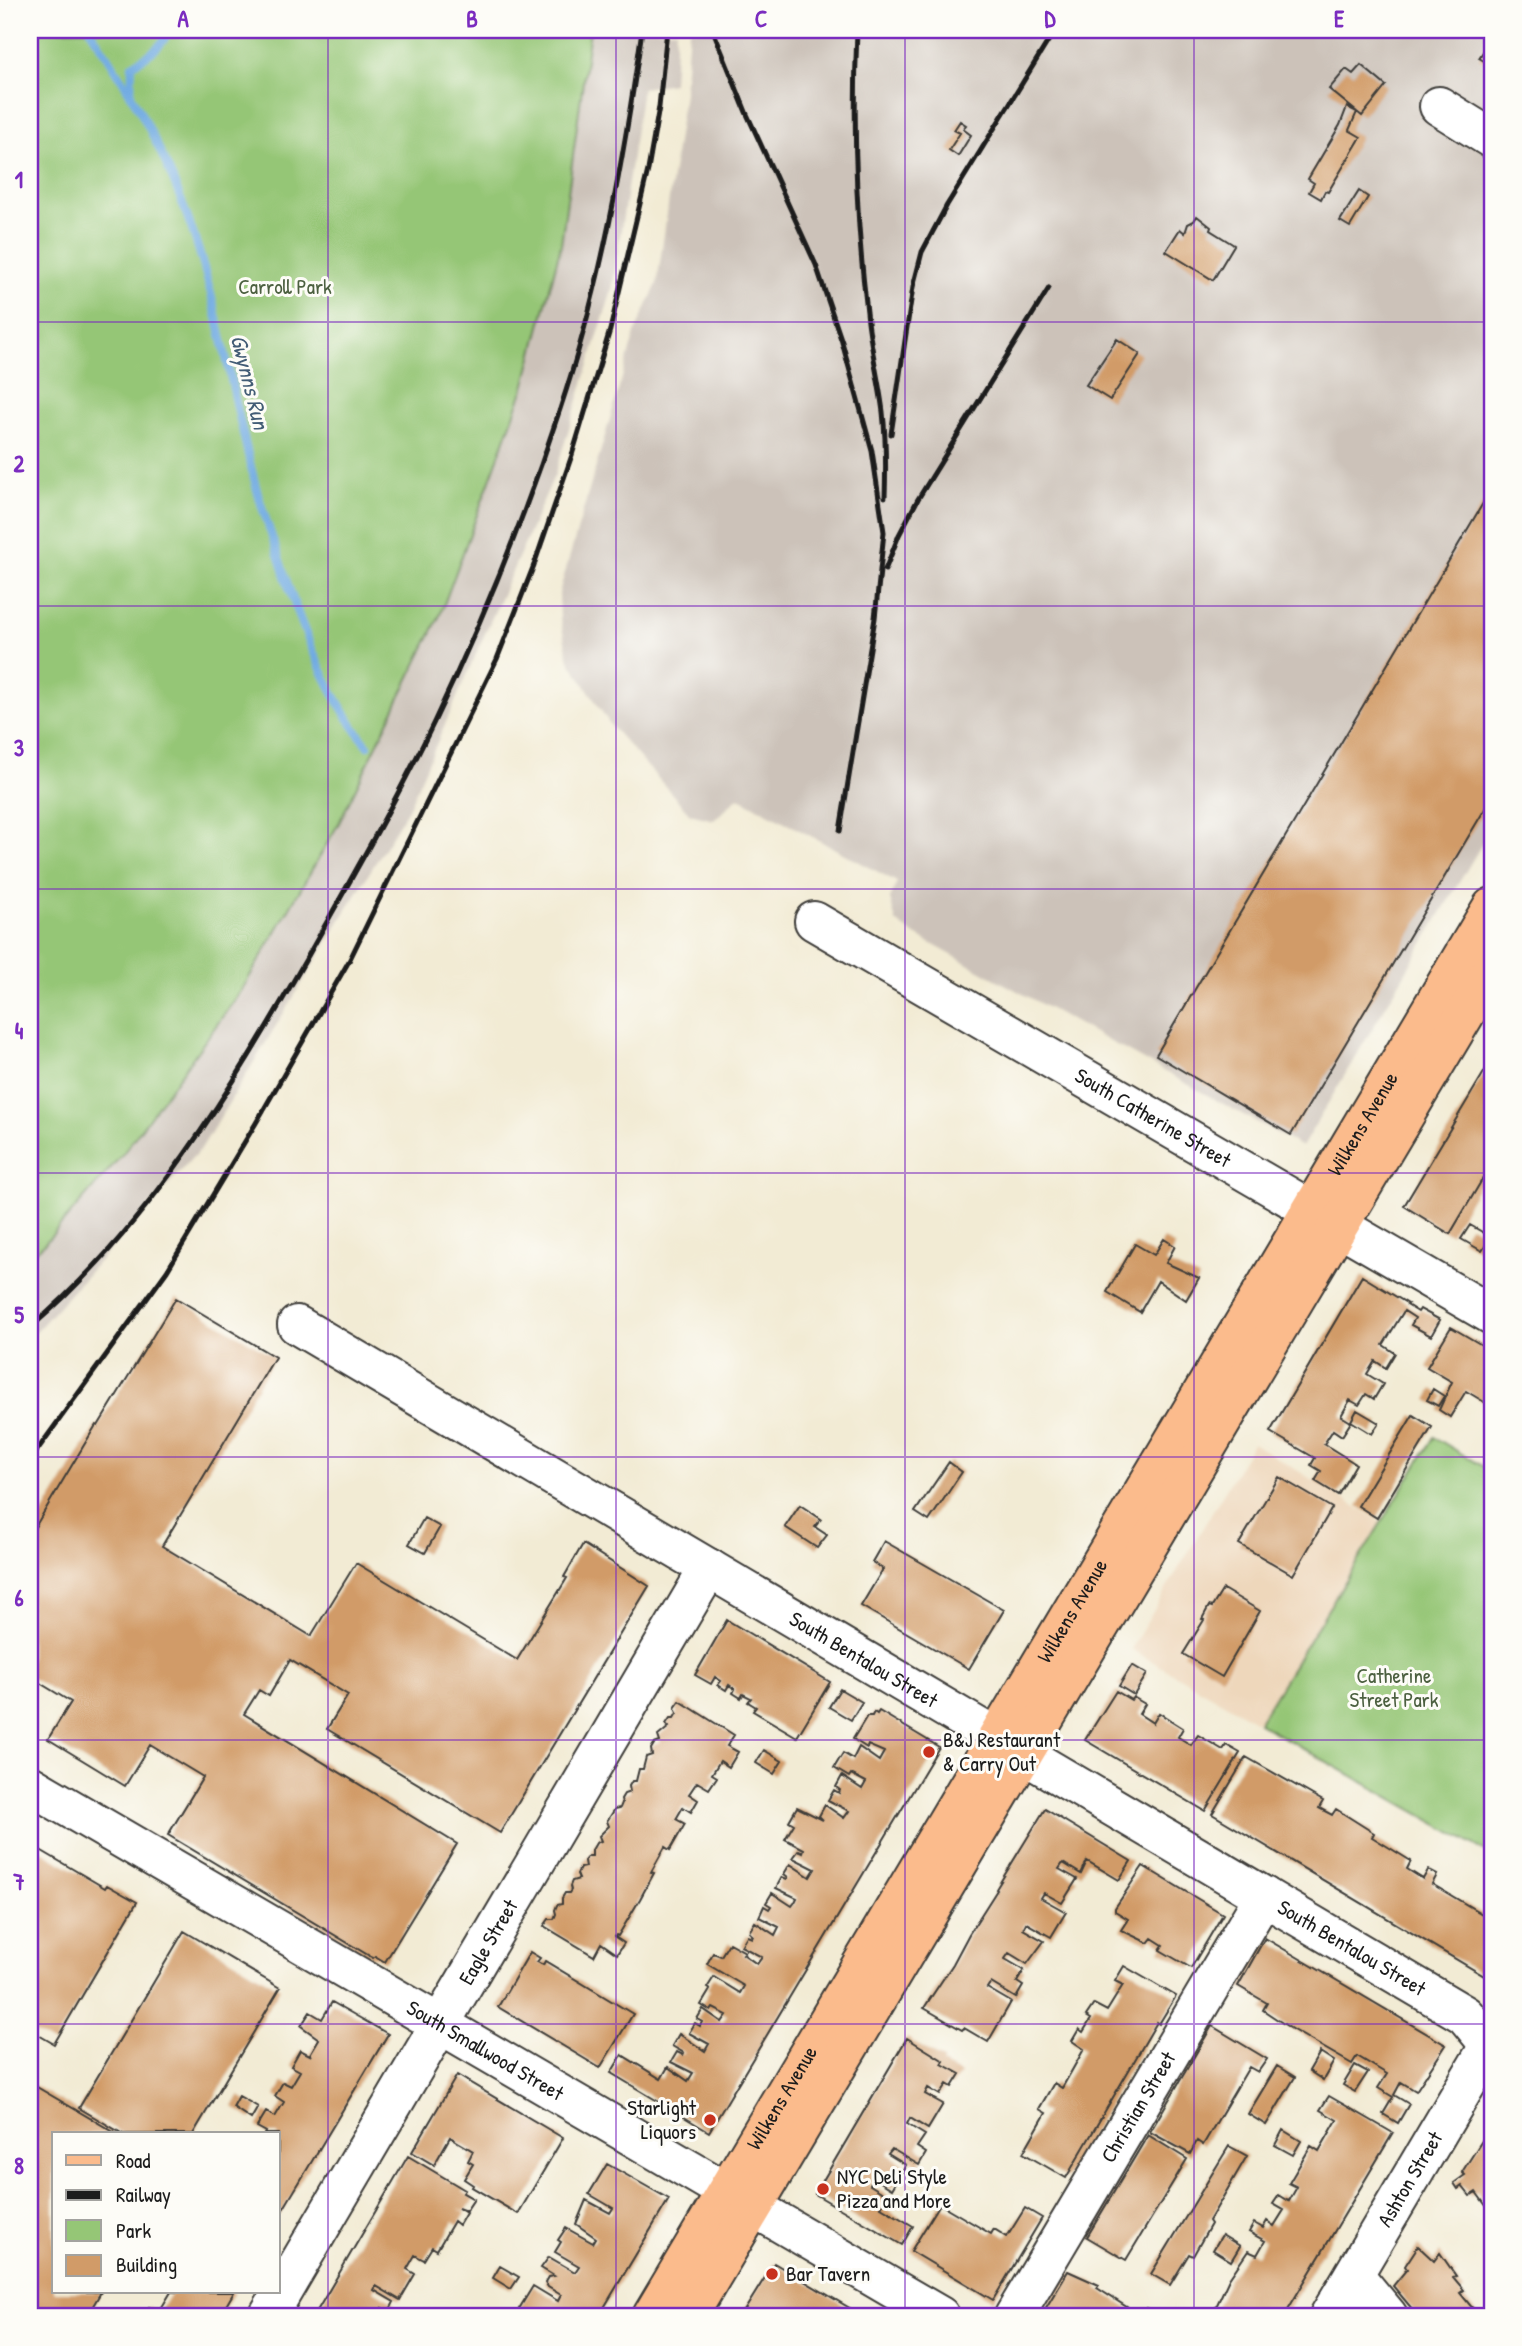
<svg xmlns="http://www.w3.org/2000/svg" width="1522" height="2346" viewBox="0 0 1522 2346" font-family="'Patrick Hand',sans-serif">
<rect width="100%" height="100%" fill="#fdfcf7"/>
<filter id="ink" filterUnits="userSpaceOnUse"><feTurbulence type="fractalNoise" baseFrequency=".0143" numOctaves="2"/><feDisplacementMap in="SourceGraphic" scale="14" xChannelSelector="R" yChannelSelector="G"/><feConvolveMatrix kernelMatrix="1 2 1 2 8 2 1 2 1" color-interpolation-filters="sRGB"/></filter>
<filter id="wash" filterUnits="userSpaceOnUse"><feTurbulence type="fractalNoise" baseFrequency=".00686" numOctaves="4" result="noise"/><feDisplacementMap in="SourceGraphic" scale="28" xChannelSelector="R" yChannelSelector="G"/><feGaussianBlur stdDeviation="1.57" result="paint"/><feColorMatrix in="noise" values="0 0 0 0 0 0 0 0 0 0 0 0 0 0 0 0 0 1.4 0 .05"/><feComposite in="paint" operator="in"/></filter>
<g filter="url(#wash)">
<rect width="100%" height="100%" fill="#f2ebd4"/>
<!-- built -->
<path fill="#eed7bb" d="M1253 1443 1381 1522 1258 1723 1131 1649Z"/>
<!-- industrial -->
<path fill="#ccc2b9" d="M590 30H676L673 83 642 88 612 290 555 474 407 811 202 1147 30 1338V1257L46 1242 122 1155 242 990 339 823 440 615 524 388 561 245Z
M689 30H1492V827L1302 1147 910 932 896 922 890 899 897 882 738 797 714 820 690 814 611 726 569 660 560 618 559 593 636 330 657 284 684 93Z"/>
<!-- green -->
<path fill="#95c676" stroke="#587149" stroke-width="2" d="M30 30H590L561 245 524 388 440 615 339 823 242 990 122 1155 46 1242 30 1257Z
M1434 1437 1492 1472V1855L1258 1723Z"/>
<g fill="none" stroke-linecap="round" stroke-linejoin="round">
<!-- stream -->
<path stroke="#71abe2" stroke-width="8" d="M90 30C132 91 167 157 191 227 221 313 233 403 257 490 265 519 276 547 285 576 305 636 328 696 368 746
M131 96 132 65C147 56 163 47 169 30"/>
</g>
<g id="blocks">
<!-- building -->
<path fill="#d19b68" d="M1490 41 1492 42 1491 65 1479 58Z
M1361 65 1386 86 1362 116 1357 112 1349 130 1361 137 1328 192 1325 191 1321 199 1309 192 1314 183 1308 179 1340 125 1347 107 1357 112 1329 89 1346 69 1353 74Z
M960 121 966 125 963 129 971 135 958 156 949 150 960 133 954 130Z
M1359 191 1368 197 1350 227 1340 221Z
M1197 216 1211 227 1210 230 1234 245 1213 280 1166 251 1180 229 1185 233 1188 224 1194 221Z
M1117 339 1140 354 1110 400 1086 385Z
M1492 488V797L1291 1135 1156 1055Z
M1492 1059V1163L1450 1234 1404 1206Z
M1470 1225 1491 1237 1482 1251 1461 1239Z
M1164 1239 1175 1246 1166 1263 1199 1278 1186 1300 1158 1281 1140 1312 1107 1292 1135 1244 1154 1255Z
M1362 1276 1408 1304 1407 1305 1418 1312 1420 1309 1440 1320 1431 1336 1411 1325 1415 1318 1404 1311 1383 1345 1395 1353 1386 1368 1375 1361 1367 1374 1383 1384 1374 1399 1366 1394 1359 1405 1350 1400 1341 1416 1351 1422 1342 1436 1333 1430 1324 1444 1356 1464 1338 1495 1315 1481 1321 1471 1311 1465 1315 1458 1270 1432Z
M176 1298 275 1357 162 1546 311 1636 356 1563 517 1660 567 1578 564 1577 583 1544 649 1586 500 1833 327 1729 348 1695 290 1660 269 1696 259 1690 244 1714 457 1844 385 1962 375 1956 373 1958 168 1835 203 1777 150 1745 125 1786 48 1739 71 1702 30 1677V1531L32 1532 96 1425 98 1426Z
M1451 1327 1492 1351V1419L1486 1415 1491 1406 1466 1391 1450 1417 1439 1410 1452 1382 1427 1367Z
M1433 1389 1444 1396 1438 1406 1427 1400Z
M1357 1410 1379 1423 1372 1434 1351 1421Z
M1413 1415 1432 1427 1377 1518 1358 1506Z
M949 1462 962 1472 929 1521 915 1512Z
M1279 1477 1332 1508 1293 1575 1239 1544Z
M800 1505 821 1519 815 1527 827 1535 817 1548 785 1527Z
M424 1518 440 1527 425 1553 409 1544Z
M884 1541 1004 1610 969 1669 861 1606 883 1569 872 1562Z
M1223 1589 1260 1611 1222 1677 1183 1654 1204 1620 1202 1619 1209 1606 1212 1607Z
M727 1620 830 1682 797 1737 753 1711 756 1707 748 1702 751 1698 743 1694 741 1698 733 1693 735 1689 729 1685 726 1690 718 1685 721 1681 715 1677 711 1684 695 1675Z
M1132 1665 1147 1674 1134 1695 1119 1686Z
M840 1689 862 1702 851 1720 829 1707Z
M1116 1691 1131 1700 1133 1697 1145 1704 1139 1714 1153 1723 1159 1713 1183 1728 1178 1737 1191 1745 1198 1735 1223 1750 1226 1745 1240 1753 1205 1811 1085 1740Z
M680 1701 734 1735 727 1746 738 1752 729 1767 720 1761 712 1774 717 1777 709 1789 697 1782 689 1794 698 1800 691 1812 683 1807 676 1819 685 1824 670 1850 665 1847 651 1872 654 1873 640 1899 618 1936 616 1935 615 1937 624 1943 617 1954 601 1943 594 1956 544 1926 549 1919H554L556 1914 555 1910 557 1905 562 1904V1898L565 1893H569L571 1890 570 1886 572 1881 579 1879 577 1874 580 1868 585 1867 584 1861 588 1856H592V1850L596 1843 601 1841 599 1836 609 1826 607 1821 615 1809 620 1808 622 1803 621 1799 624 1794 630 1792 629 1786 632 1781H636L639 1769H643L646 1757 652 1755 651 1749 654 1744 660 1742 658 1736 669 1727 666 1724 670 1718H674L677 1713 675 1708Z
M879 1711 939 1747 709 2132 611 2073 622 2055 661 2079 668 2067 688 2081 693 2073 671 2062 677 2052 683 2055 684 2053 672 2046 679 2034 705 2051 709 2044 689 2033 695 2023 700 2026 702 2022 697 2019 703 2009 722 2022 727 2015 713 2008 711 2011 701 2005 710 1990 707 1988 714 1977 740 1993 744 1986 707 1964 713 1953 721 1956 729 1943 745 1952 743 1954 757 1964 762 1957 741 1946 747 1936 752 1938 753 1936 749 1932 755 1922 775 1935 779 1927 759 1917 764 1906 769 1909 771 1906 766 1903 772 1893 792 1906 795 1902 797 1898 776 1888 782 1877 787 1879 788 1877 784 1874 790 1864 810 1877 815 1869 793 1858 799 1850 803 1852 804 1849 785 1839 794 1824 789 1821 797 1807 823 1820 819 1816 825 1805 844 1818 849 1811 828 1800 834 1790 839 1793 840 1790 836 1787 842 1776 862 1789 866 1782 851 1774 849 1777 834 1768 843 1753 853 1759 859 1747 879 1761 884 1752 868 1745 867 1748 853 1739 867 1716H872L874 1712 877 1714Z
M764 1750 782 1761 774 1774 756 1763Z
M1246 1757 1323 1801 1319 1808 1332 1815 1336 1809 1374 1833 1372 1837 1411 1861 1407 1869 1423 1879 1428 1870 1437 1875 1432 1884 1484 1915 1488 1906 1492 1909V1964L1486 1977 1212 1814Z
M1045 1809 1131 1861 1119 1880 1087 1861 1081 1874 1063 1863 1059 1869 1077 1879 1062 1903 1044 1893 1041 1898 1066 1912 1051 1937 1026 1923 1023 1929 1044 1941 1027 1964 1009 1953 1005 1959 1024 1970 1017 1982 1023 1986 1016 1998 991 1983 989 1985 987 1988 1011 2002 988 2042 964 2028 962 2030 924 2008 953 1964 969 1934 997 1890 996 1889Z
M30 1844 105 1888 107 1885 137 1902 54 2044 30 2030Z
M1143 1866 1223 1914 1191 1968 1160 1950 1163 1945 1152 1938 1148 1943 1121 1930 1128 1919 1115 1911V1908Z
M184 1931 280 1988 193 2134H123L79 2108Z
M1265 1938 1446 2045 1416 2091 1401 2082 1394 2095 1409 2104 1398 2123 1383 2114 1393 2097 1378 2088 1387 2074 1357 2056 1352 2064 1293 2030 1263 2010 1267 2003 1238 1986Z
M530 1952 540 1958 537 1962 543 1965 545 1961 633 2014 600 2068 498 2007Z
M1124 1966 1176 1996 1159 2024 1157 2022 1066 2178 1023 2153 1046 2113 1039 2109 1054 2083 1062 2088 1084 2049 1072 2041 1079 2029 1083 2032 1091 2019 1086 2016 1094 2004 1107 2011 1123 1985 1115 1981Z
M332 2002 388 2034 278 2218V2134H265L266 2132 257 2127 266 2112 275 2117 284 2102 275 2096 283 2082 291 2086 300 2071 291 2066 300 2050 312 2056 310 2054 319 2039 301 2026 310 2012 322 2019Z
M1212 2026 1267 2059 1258 2072 1249 2067 1203 2145 1197 2141 1190 2154 1150 2132Z
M907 2038 944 2061 942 2064 960 2074 952 2087 947 2084 940 2095 928 2088 925 2094 943 2104 928 2129 910 2118 907 2124 925 2135 917 2147 926 2153 919 2165 892 2149 888 2154 906 2165 892 2189 874 2178 870 2185 888 2196 881 2207 913 2226 902 2245 815 2194Z
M1320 2052 1334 2061 1323 2080 1309 2071Z
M1355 2065 1368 2072 1355 2092 1343 2085Z
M1277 2066 1295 2077 1266 2125 1248 2114Z
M457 2075 563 2138 518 2214 472 2187 473 2185 464 2179 473 2164 468 2161 473 2151 458 2142 450 2137 434 2165 412 2152Z
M30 2083 117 2134H54V2292H101L87 2316H30Z
M239 2096 258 2107 251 2119 233 2107Z
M1329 2096 1393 2133 1284 2316H1223L1214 2311 1229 2279 1248 2251 1257 2255 1265 2241 1249 2232 1254 2223 1263 2228 1267 2221 1274 2226 1284 2210 1273 2204 1279 2195 1289 2201 1297 2187 1289 2183 1311 2146 1319 2151 1337 2120 1320 2110Z
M1492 2125V2214L1476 2192 1470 2196 1462 2186 1458 2189 1454 2183 1465 2175 1462 2172Z
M1283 2130 1301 2141 1293 2155 1275 2145Z
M1148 2135 1187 2159 1126 2260 1087 2237Z
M1229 2146 1247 2156 1209 2221 1211 2224 1193 2256 1189 2254 1170 2285 1151 2274Z
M408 2156 465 2190 463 2193 474 2199 466 2211 458 2208 466 2213 459 2225 454 2221 437 2250 432 2247 424 2260 415 2255 407 2269 415 2274 400 2300 376 2286 374 2290 394 2302 389 2312 382 2308 381 2310 391 2316H366L360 2313 358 2316H314Z
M607 2164 669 2199 599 2316H531L519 2309 533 2286 558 2301 561 2295 548 2287 545 2282 548 2277 554 2276 541 2268 549 2257 575 2272 579 2266 555 2252 561 2242 558 2240 566 2228 593 2243 596 2238 576 2224 586 2200 610 2213 613 2208 589 2194Z
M940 2204 991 2234 994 2229 1007 2237 1025 2208 1042 2218 993 2300 911 2251Z
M1222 2235 1240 2246 1231 2261 1213 2250Z
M1418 2246 1434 2261 1440 2253 1456 2276 1453 2277 1464 2290 1460 2293 1479 2316H1418L1393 2286 1407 2269 1405 2266Z
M774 2263 863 2316H741Z
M500 2266 519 2277 511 2289 493 2278Z
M1068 2271 1099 2285 1097 2288 1141 2316 1146 2308 1160 2316H1041Z
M171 2292H234L220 2316H144L149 2307 159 2312Z"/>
</g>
</g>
<g filter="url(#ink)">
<use href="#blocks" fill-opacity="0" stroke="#3c3b38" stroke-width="2"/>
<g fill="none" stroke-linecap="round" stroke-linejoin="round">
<defs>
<g id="minor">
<path d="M1439 106 1492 139"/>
<path id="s1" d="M814 921 1492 1315"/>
<path id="s2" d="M297 1325 1465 2015 1492 2048"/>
<path id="s3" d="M30 1785 940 2316"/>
<path d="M1354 2275 1388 2316"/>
<path id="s4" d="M268 2316 709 1568"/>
<path id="s5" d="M1014 2316 1264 1896"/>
<path id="s6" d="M1329 2316 1492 2041"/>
</g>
<g id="major">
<path id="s7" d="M652 2316 1492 907"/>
<path d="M688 2316 1492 969"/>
</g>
</defs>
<!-- minor casing -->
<use href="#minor" stroke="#3c3b38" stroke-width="42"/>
<!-- major casing -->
<use href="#major" stroke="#3c3b38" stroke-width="42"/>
<!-- minor -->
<use href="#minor" stroke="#fff" stroke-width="38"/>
<!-- major -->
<use href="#major" stroke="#fbbb8c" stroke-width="38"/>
<!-- rail -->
<path stroke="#1c1c1c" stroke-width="5" d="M713 30 746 112 816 265 842 342 872 451 884 532 875 618 840 831
M857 30C853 121 856 221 867 312 870 346 879 379 883 412 886 440 886 469 885 497
M891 434 913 287 922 252 947 205 1055 30
M885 570 899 535 918 499 1049 288
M30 1328C150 1225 231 1090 309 954 352 877 396 801 434 722 483 620 525 516 560 409 601 287 624 157 642 30
M30 1460 167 1271 256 1123 349 961 497 659 534 565 572 455 610 330 648 170 659 107 667 30"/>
</g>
</g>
<!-- grid -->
<path fill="none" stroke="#7b2cbf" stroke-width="2" stroke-opacity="0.55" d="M328 30V2316M616 30V2316M905 30V2316M1194 30V2316M30 322H1492M30 606H1492M30 889H1492M30 1173H1492M30 1457H1492M30 1740H1492M30 2024H1492"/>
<!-- markers -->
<g fill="#c8321e" stroke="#fdfcf7" stroke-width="2.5">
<circle cx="929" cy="1752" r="7"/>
<circle cx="710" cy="2120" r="7"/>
<circle cx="823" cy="2189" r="7"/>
<circle cx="772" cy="2274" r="7"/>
</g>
<g text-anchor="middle" stroke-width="6" stroke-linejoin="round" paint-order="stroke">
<!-- park labels -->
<g font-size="21" fill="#4c6040" stroke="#fdfcf7">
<text x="285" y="294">Carroll Park</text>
<text x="1394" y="1683">Catherine<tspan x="1394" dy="24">Street Park</tspan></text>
</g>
<!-- street labels -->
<g font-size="21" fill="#1c1c1c" stroke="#fdfcf7">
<text dy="7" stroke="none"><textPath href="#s1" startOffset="392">South Catherine Street</textPath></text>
<text dy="7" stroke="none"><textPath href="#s7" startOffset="1388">Wilkens Avenue</textPath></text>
<text dy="7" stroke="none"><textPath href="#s7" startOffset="821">Wilkens Avenue</textPath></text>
<text dy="7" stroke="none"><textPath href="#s2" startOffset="658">South Bentalou Street</textPath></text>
<text dy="7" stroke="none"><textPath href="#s4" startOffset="434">Eagle Street</textPath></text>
<text dy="7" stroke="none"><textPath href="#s2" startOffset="1225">South Bentalou Street</textPath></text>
<text dy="7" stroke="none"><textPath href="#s3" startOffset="527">South Smallwood Street</textPath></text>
<text dy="7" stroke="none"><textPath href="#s7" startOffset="254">Wilkens Avenue</textPath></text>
<text dy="7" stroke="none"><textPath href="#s5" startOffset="243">Christian Street</textPath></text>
<text dy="7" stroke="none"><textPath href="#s6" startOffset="159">Ashton Street</textPath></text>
</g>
<!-- poi labels -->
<g font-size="21" fill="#1c1c1c" stroke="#fdfcf7" text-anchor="start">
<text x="943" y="1747">B&amp;J Restaurant<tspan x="943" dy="24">&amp; Carry Out</tspan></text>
<text x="696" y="2115" text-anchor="end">Starlight<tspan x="696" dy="24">Liquors</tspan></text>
<text x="837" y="2184">NYC Deli Style<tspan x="837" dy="24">Pizza and More</tspan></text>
<text x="786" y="2281">Bar Tavern</text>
</g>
<!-- water labels -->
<g font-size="23" font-style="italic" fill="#425c75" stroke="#fdfcf7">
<text transform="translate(250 382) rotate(76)" y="8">Gwynns Run</text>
</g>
</g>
<!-- margin -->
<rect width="1522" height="2346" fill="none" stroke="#fdfcf7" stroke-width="77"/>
<!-- legend -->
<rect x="52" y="2132" width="228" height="161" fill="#fdfcf7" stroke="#a3a29f" stroke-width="2"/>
<rect x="66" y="2155" width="35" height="10" fill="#fbbb8c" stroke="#a3a29f" stroke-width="2"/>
<text x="116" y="2168" font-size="21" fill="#1c1c1c">Road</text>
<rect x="66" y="2190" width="35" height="10" fill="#1c1c1c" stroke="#a3a29f" stroke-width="2"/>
<text x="116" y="2202" font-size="21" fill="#1c1c1c">Railway</text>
<rect x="66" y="2220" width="35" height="21" fill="#95c676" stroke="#a3a29f" stroke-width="2"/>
<text x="116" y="2238" font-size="21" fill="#1c1c1c">Park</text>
<rect x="66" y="2255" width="35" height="21" fill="#d19b68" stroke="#a3a29f" stroke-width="2"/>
<text x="116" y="2272" font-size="21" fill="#1c1c1c">Building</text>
<rect x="38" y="38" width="1446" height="2270" fill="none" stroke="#7b2cbf" stroke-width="2.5"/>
<g font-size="23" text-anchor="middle" font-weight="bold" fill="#7b2cbf">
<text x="183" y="27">A</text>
<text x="472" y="27">B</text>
<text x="761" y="27">C</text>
<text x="1050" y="27">D</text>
<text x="1339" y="27">E</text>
<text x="19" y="188">1</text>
<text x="19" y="472">2</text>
<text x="19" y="756">3</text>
<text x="19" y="1039">4</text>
<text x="19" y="1323">5</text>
<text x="19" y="1606">6</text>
<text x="19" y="1890">7</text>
<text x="19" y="2174">8</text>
</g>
</svg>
